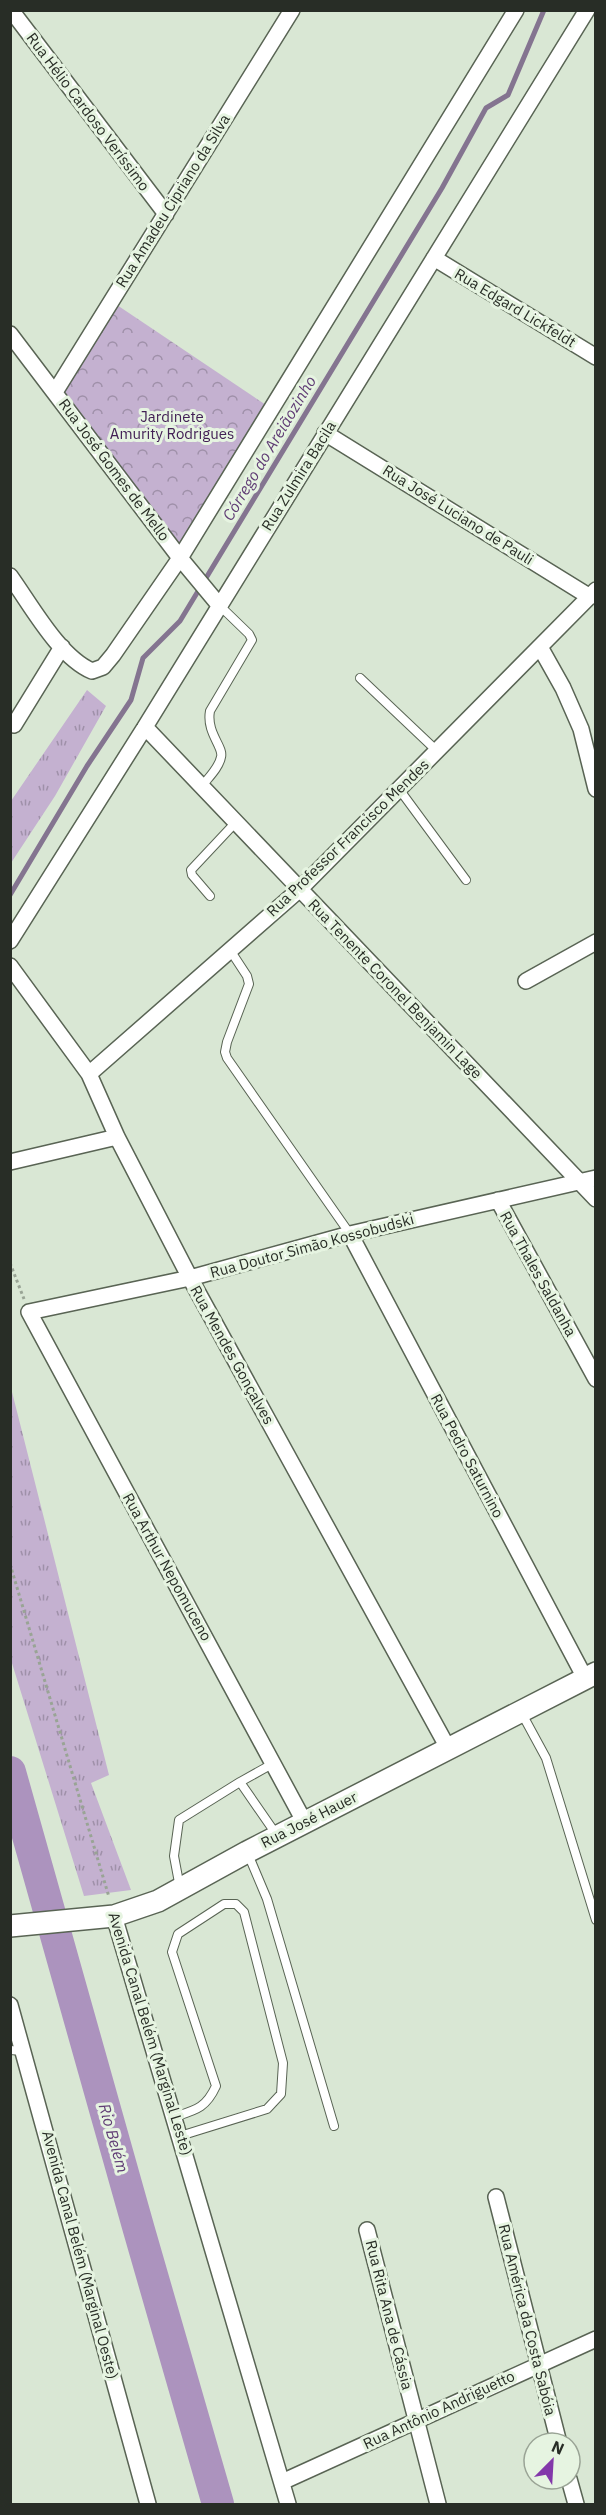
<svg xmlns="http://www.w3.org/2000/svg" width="606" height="2515" viewBox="0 0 606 2515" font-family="'IBM Plex Sans',sans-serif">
<defs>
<pattern id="grass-tufts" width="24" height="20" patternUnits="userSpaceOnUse" patternTransform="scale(1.5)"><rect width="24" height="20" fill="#c4b1d0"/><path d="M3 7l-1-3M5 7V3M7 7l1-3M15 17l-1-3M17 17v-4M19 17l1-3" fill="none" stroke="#9f90a9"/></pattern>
<pattern id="park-crowns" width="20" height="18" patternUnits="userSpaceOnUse" patternTransform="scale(1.5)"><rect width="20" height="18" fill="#c4b1d0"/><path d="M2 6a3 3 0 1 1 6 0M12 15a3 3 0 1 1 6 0" fill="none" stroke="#9f90a9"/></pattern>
</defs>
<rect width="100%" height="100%" fill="#d9e7d4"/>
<!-- grass -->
<path fill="url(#grass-tufts)" d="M87 690 106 706 55 796 11 863V801Z
M11 1388 109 1775 91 1783 131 1890 84 1896 11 1660Z"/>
<!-- park -->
<path fill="url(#park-crowns)" d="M117 305 266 405 178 548 62 393Z"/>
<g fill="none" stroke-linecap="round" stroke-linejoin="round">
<!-- stream -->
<path stroke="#847490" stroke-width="5" d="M10 895 87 766 131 700 143 658 180 621 442 188 486 108 508 95 544 10"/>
<!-- river -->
<path stroke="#ac93be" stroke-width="32" d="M10 1772 139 2230 218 2504"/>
<defs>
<path id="lane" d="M360 678 437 751
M202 786C208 778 219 768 221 757 224 747 206 733 210 711L252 640 249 634 219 605
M399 789 466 880
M210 896 192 875 191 870 236 822
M230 950 247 976 249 984 227 1042 225 1052 227 1058 350 1234
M521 1712 546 1758 596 1920
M240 1782 274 1763
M248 1854 267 1899 334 2126
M180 1888 174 1856 179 1820 240 1782 276 1834
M10 2050 23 2051
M174 2117C196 2110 206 2108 216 2086L172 1952 178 1934 224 1904H236L244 1912 283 2063 281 2094 267 2109 180 2136"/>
<path id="street" d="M11 10 166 214
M434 258 596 357
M10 334 180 558 219 605
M55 392 292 10
M325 433 590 597
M10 576C31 605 59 657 92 671L103 667 113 655 180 558 516 10
M540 647 563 688 581 729 596 789
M14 725 62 647
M145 727 596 1199
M10 941 145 727 587 10
M10 966 89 1074 117 1137 190 1278 448 1748
M526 981 596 942
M89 1074 300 889 596 590
M10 1162 117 1137
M498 1200 596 1379
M350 1234 585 1678
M305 1823 29 1312 190 1278 350 1234 596 1178
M114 1916 288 2504
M10 2005 148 2504
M496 2197 559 2443
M367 2230 438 2504
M569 2479 576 2504
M282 2482 596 2339"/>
<path id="secondary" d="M10 1926 114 1916 158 1901 247 1852 596 1673"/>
</defs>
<!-- lane casing -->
<use href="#lane" stroke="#596454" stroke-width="10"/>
<!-- street casing -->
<use href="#street" stroke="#596454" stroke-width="18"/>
<!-- secondary casing -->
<use href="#secondary" stroke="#596454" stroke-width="24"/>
<!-- path -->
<path stroke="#99a495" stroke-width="3" stroke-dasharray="3 3" stroke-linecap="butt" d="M10 1263 24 1299
M10 1564 109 1897"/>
<!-- lane -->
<use href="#lane" stroke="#fff" stroke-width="8"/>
<!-- street -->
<use href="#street" stroke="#fff" stroke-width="15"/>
<!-- secondary -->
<use href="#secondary" stroke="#fff" stroke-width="21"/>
</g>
<g text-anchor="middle" stroke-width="6" stroke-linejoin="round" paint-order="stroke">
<!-- street labels -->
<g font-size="15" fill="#282d26" stroke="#e6f4e1">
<text transform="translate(88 112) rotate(53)" y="5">Rua Hélio Cardoso Veríssimo</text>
<text transform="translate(173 201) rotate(-58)" y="5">Rua Amadeu Cipriano da Silva</text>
<text transform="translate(515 308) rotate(31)" y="5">Rua Edgard Lickfeldt</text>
<text transform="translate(114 470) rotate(53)" y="5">Rua José Gomes de Mello</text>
<text transform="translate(299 476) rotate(-58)" y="5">Rua Zulmira Bacila</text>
<text transform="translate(458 515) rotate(32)" y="5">Rua José Luciano de Pauli</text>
<text transform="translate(348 838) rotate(-44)" y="5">Rua Professor Francisco Mendes</text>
<text transform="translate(395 989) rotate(46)" y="5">Rua Tenente Coronel Benjamin Lage</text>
<text transform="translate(312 1246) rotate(-15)" y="5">Rua Doutor Simão Kossobudski</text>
<text transform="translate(538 1274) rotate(61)" y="5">Rua Thales Saldanha</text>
<text transform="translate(232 1355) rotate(61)" y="5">Rua Mendes Gonçalves</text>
<text transform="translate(467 1456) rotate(62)" y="5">Rua Pedro Saturnino</text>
<text transform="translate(167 1567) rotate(61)" y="5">Rua Arthur Nepomuceno</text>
<text transform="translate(309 1820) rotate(-27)" y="5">Rua José Hauer</text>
<text transform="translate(150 2034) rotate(73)" y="5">Avenida Canal Belém (Marginal Leste)</text>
<text transform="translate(80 2255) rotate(75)" y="5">Avenida Canal Belém (Marginal Oeste)</text>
<text transform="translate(389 2315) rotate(76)" y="5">Rua Rita Ana de Cássia</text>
<text transform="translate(527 2320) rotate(76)" y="5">Rua América da Costa Sabóia</text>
<text transform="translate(439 2410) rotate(-25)" y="5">Rua Antônio Andriguetto</text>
</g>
<!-- park labels -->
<g font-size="15" fill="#422055" stroke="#e6f4e1">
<text x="172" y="422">Jardinete<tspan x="172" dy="17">Amurity Rodrigues</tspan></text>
</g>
<!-- water labels -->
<g font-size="16" font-style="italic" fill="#603d75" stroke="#e6f4e1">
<text transform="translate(269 448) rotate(-59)" y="6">Córrego do Areiãozinho</text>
<text transform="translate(114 2138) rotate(74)" y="6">Rio Belém</text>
</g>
</g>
<!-- border -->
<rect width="606" height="2515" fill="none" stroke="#282d26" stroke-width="24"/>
<!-- north arrow -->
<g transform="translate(552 2461) rotate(24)"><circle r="28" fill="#e6f4e1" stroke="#9aa496" stroke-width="1.5"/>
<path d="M0-4.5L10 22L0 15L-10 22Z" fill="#8338aa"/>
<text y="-9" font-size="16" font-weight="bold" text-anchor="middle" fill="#282d26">N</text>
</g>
</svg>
